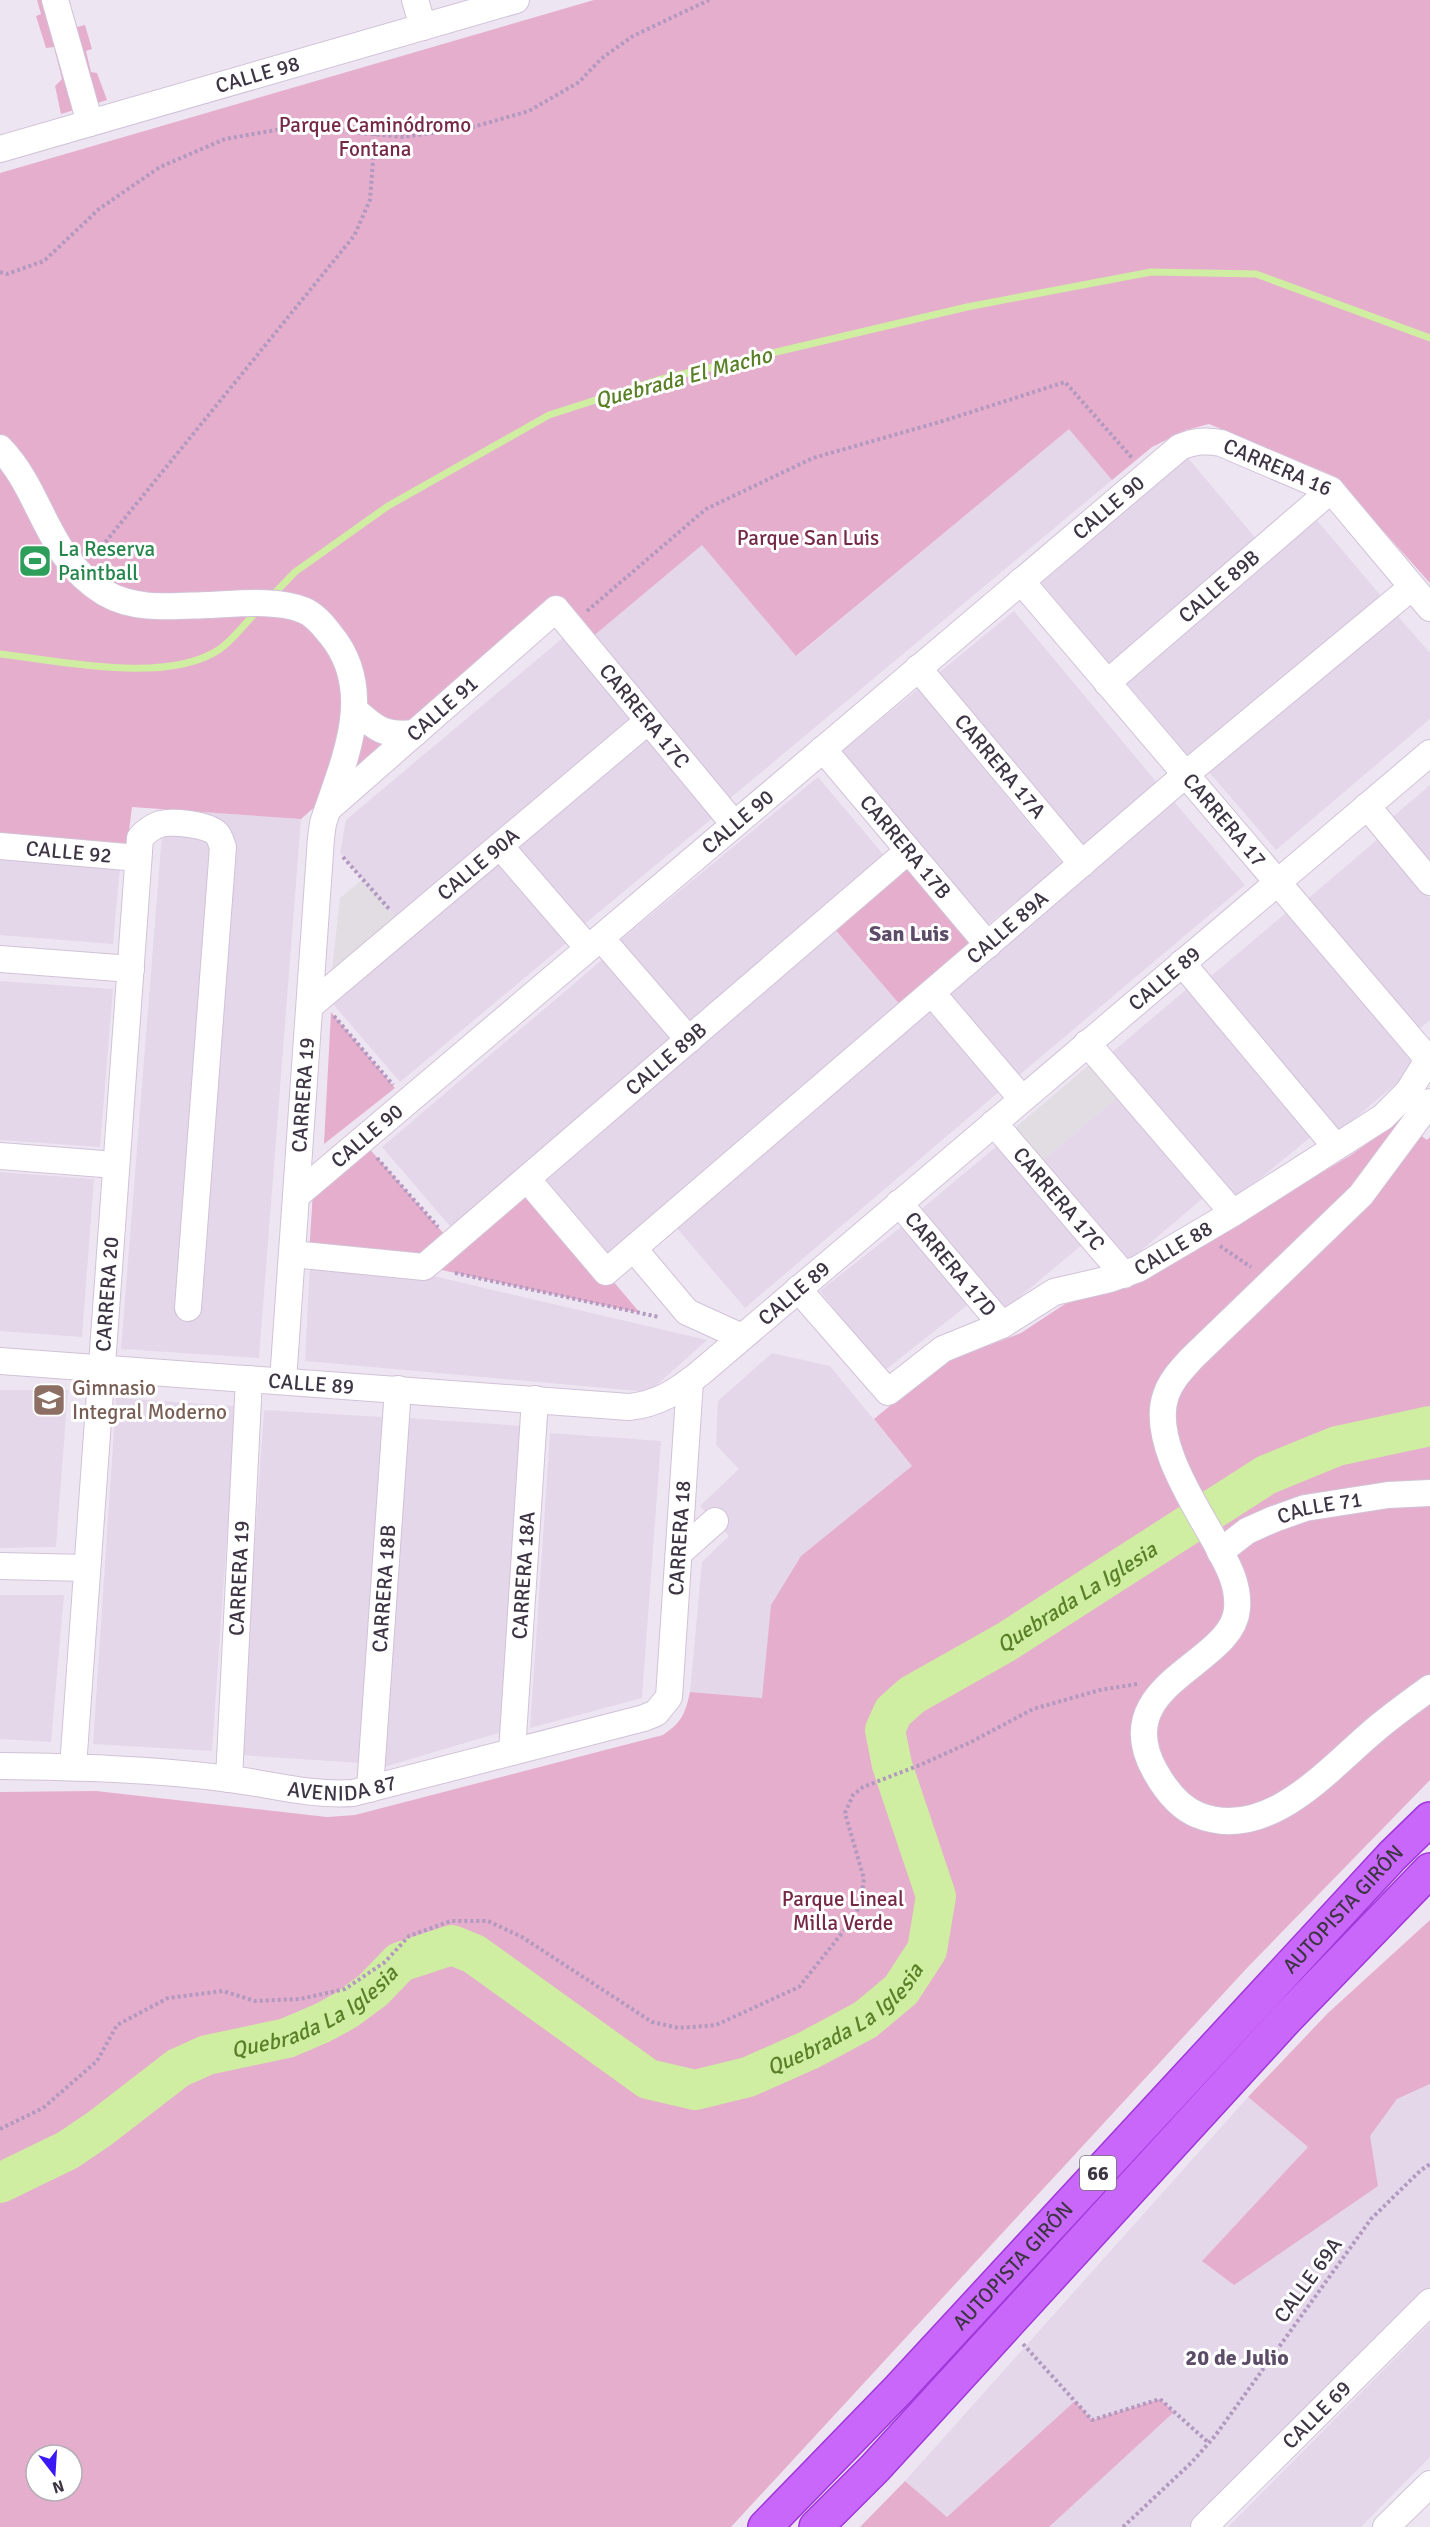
<svg xmlns="http://www.w3.org/2000/svg" width="1430" height="2527" viewBox="0 0 1430 2527" font-family="Signika,sans-serif">
<rect width="100%" height="100%" fill="#eee5f2"/>
<!-- residential -->
<path fill="#e4d7ea" d="M1069 428 1112 480 728 800 591 638 702 544 797 656Z
M1188 458 1258 541 1111 666 1041 583Z
M1315 518 1382 597 1191 759 1124 680Z
M1014 611 1158 784 1081 848 936 675Z
M1395 613 1430 653V719L1276 850 1209 772Z
M565 636 639 722 400 922 340 853 346 820Z
M918 689 1062 863 985 927 840 753Z
M646 733 715 816 581 927 512 845Z
M818 777 888 860 690 1024 620 940Z
M1430 785V866L1390 819Z
M1172 799 1245 885 1017 1077 945 992Z
M164 809 301 819 259 1358 121 1349Z
M1379 838 1430 898V1020L1415 1033 1304 902Z
M0 857 120 867 113 944 0 935Z
M504 860 571 939 400 1082 333 1004Z
M1287 912 1417 1066 1340 1131 1210 977Z
M833 927 902 1007 606 1260 537 1180Z
M603 959 676 1044 455 1232 382 1147Z
M0 981 113 989 100 1147 0 1140Z
M1188 988 1312 1136 1233 1201 1110 1054Z
M929 1007 1001 1090 745 1308 674 1225Z
M1123 1093 1209 1193 1123 1266 1037 1165Z
M998 1145 1083 1244 1003 1311 918 1212Z
M0 1172 94 1179 82 1337 0 1331Z
M906 1223 970 1303 884 1371 820 1291Z
M310 1263 425 1274 707 1340 649 1392 305 1361Z
M772 1353 830 1366 912 1466 801 1556 771 1605 763 1698 690 1692 702 1562 729 1536 700 1506 739 1469 716 1445 718 1401Z
M0 1390H68L56 1547 0 1548Z
M116 1398 236 1406 212 1751 93 1744Z
M264 1410 383 1417 360 1763 240 1755Z
M408 1418 523 1426 502 1732 384 1767Z
M550 1433 661 1441 642 1698 530 1728Z
M0 1595H64L51 1742 0 1739Z
M1430 2084V2289L1190 2527H1049L1173 2412 1160 2399 1092 2420 1075 2401 947 2517 905 2481 1248 2097 1308 2147 1202 2261 1370 2136 1397 2099Z
M1430 2323V2457L1361 2527H1228Z"/>
<!-- green -->
<path fill="#e6aecd" fill-rule="evenodd" d="M37 0H68L77 27 85 25 92 49 86 51 91 72 97 73 107 100 61 114 55 86 62 79 54 47 46 48 36 16 41 14Z
M594 0H1430V583L1334 476 1209 424 1186 430 1152 447 1112 480 1069 429 796 656 702 545 591 638 555 595 301 819 132 807 127 846 0 836V173Z
M912 860 981 939 902 1007 833 927Z
M331 1012 395 1088 324 1144Z
M1400 1120 1427 1140 1430 1137V1780L1247 1968 731 2527H0V1792L96 1791 327 1817 355 1815 663 1735C682 1722 685 1714 690 1692L762 1698 771 1605 801 1556 912 1466 874 1419 942 1363 1021 1333 1065 1304 1113 1289 1196 1248 1351 1155ZM36 2455H72V2491H36Z
M367 1146 452 1243 424 1267 309 1255 313 1191Z
M532 1185 640 1313 437 1269Z
M1430 1920V2084L1397 2099 1370 2136 1378 2186 1234 2285 1202 2261 1308 2147 1248 2097 1328 2013Z
M1160 2399 1174 2412 1049 2527H860L905 2481 947 2517 1075 2401 1092 2420Z"/>
<!-- parking -->
<path fill="#e1dde3" d="M363 879 400 922 331 979 340 898Z
M1095 1060 1123 1093 1037 1165 1010 1132Z"/>
<g fill="none" stroke-linecap="round" stroke-linejoin="round">
<!-- stream -->
<path stroke="#cfeea2" stroke-width="7" d="M270 598 295 572 388 506 549 415 658 380 967 307 1151 272 1256 274 1430 338
M0 654C61 661 167 685 220 649 234 639 246 622 258 610"/>
<!-- river -->
<path stroke="#cfeea2" stroke-width="40" id="s1" d="M0 2183 68 2150 99 2129 178 2068 207 2055 287 2038 322 2023 346 2010 373 1990 400 1962 452 1945 474 1954 648 2079 695 2090 748 2077 809 2050 865 2020 901 1990 927 1950 936 1896 892 1765 885 1730 893 1712 912 1695 1006 1642 1266 1475 1337 1446 1430 1426"/>
<defs>
<g id="minor">
<path d="M55 0 90 123"/>
<path d="M415 0 423 27"/>
<path id="s2" d="M0 149 516 0"/>
<path d="M0 448C43 492 45 557 105 593 136 611 174 606 208 605 235 604 278 599 303 610 314 614 323 625 330 634 378 691 343 762 323 823L321 838 283 1381"/>
<path id="s3" d="M1021 581 1428 1059"/>
<path id="s4" d="M918 668 1082 864"/>
<path id="s5" d="M1107 683 1331 490"/>
<path d="M355 710C377 730 385 736 415 733"/>
<path id="s6" d="M823 749 988 945"/>
<path d="M1367 806 1430 882"/>
<path id="s7" d="M328 809 556 609 734 824"/>
<path id="s8" d="M0 846 138 858"/>
<path d="M500 846 588 948"/>
<path d="M601 938 689 1040"/>
<path d="M0 959 131 969"/>
<path d="M1182 963 1336 1147"/>
<path d="M932 993 1022 1099"/>
<path id="s9" d="M310 1006 648 721"/>
<path d="M1087 1043 1233 1213"/>
<path d="M1430 1102 1361 1195 1192 1358C1182 1369 1171 1380 1166 1395 1150 1440 1196 1506 1217 1545 1228 1566 1239 1584 1237 1609 1233 1665 1106 1683 1155 1771 1165 1789 1178 1807 1198 1815 1265 1842 1324 1774 1369 1735 1388 1718 1409 1703 1430 1688"/>
<path id="s10" d="M994 1123 1124 1275"/>
<path d="M0 1156 116 1165"/>
<path id="s11" d="M527 1179 606 1272 1185 775 1412 587"/>
<path id="s12" d="M296 1196 1180 447C1195 441 1206 440 1221 443L1331 490 1430 608"/>
<path id="s13" d="M899 1203 1002 1325"/>
<path d="M634 1249 687 1312 742 1337"/>
<path id="s14" d="M292 1254 424 1267 908 851"/>
<path id="s15" d="M798 1289 888 1392 943 1349 1002 1325 1054 1292 1110 1279 1138 1269 1233 1213 1383 1117 1408 1092 1430 1057"/>
<path id="s16" d="M0 1361 629 1407C658 1404 676 1392 699 1374L1430 753"/>
<path id="s17" d="M1220 1552 1247 1531 1274 1519 1305 1508 1388 1495 1430 1493"/>
<path d="M679 1553 715 1521"/>
<path d="M0 1566 87 1568"/>
<path id="s18" d="M512 1752 535 1399"/>
<path id="s19" d="M0 1766C77 1767 153 1769 230 1779 271 1784 311 1796 353 1793L644 1718 656 1713 669 1697 690 1381"/>
<path id="s20" d="M73 1767 140 838C146 831 152 827 160 824 172 821 208 824 217 834 220 837 221 843 223 847L188 1308"/>
<path id="s21" d="M229 1779 249 1379"/>
<path id="s22" d="M370 1789 398 1389"/>
<path id="s23" d="M1204 2527 1430 2302"/>
<path d="M1386 2527 1430 2484"/>
</g>
<g id="highway">
<path id="s24" d="M765 2527 899 2389 1392 1856 1430 1819"/>
<path d="M816 2527 875 2468 1286 2019 1430 1870"/>
</g>
</defs>
<!-- minor casing -->
<use href="#minor" stroke="#d1c2d8" stroke-width="28"/>
<!-- highway casing -->
<use href="#highway" stroke="#9f37da" stroke-width="36"/>
<!-- path -->
<path stroke="#b299bf" stroke-width="4" stroke-dasharray="3 3" stroke-linecap="butt" d="M0 272 7 274 44 261 99 209 160 167 225 139 293 127 404 137 473 127 529 111 579 82 601 59 633 36 709 0
M94 556 354 236 370 200 375 135
M587 611 706 509 813 458 943 421 1065 382 1132 458
M343 857 390 910
M334 1016 393 1085
M377 1158 438 1227
M1220 1246 1251 1267
M455 1273 659 1317
M0 2129 43 2108 97 2061 117 2025 168 1998 223 1991 255 2001 300 1999 345 1989 385 1962 409 1936 451 1921H488L522 1937 652 2022 679 2028 716 2025 799 1987 850 1923 860 1905 864 1879 845 1813 853 1795 863 1787 920 1765 971 1742 1033 1709 1100 1690 1137 1684
M1023 2344 1092 2420 1160 2399 1209 2443
M1123 2527 1191 2463 1215 2436 1371 2219 1420 2171 1430 2164"/>
<!-- minor -->
<use href="#minor" stroke="#fff" stroke-width="26"/>
<!-- highway -->
<use href="#highway" stroke="#ca67fb" stroke-width="33"/>
</g>
<!-- icons -->
<defs>
<symbol id="stadium-square" viewBox="-11 -11 22 22"><rect x="-9" y="-9" width="18" height="18" rx="4" fill="#2e9e5b" stroke="#fff"/><path d="M0-5a6.5 5 0 1 0 0 10a6.5 5 0 1 0 0-10ZM-3.5-1.8h7v3.6h-7Z" fill="#fff"/></symbol>
<symbol id="school-square" viewBox="-11 -11 22 22"><rect x="-9" y="-9" width="18" height="18" rx="4" fill="#8d6e63" stroke="#fff"/><path d="M0-5L7-2L0 1L-7-2ZM-4 1L0 2.5L4 1V4Q0 6-4 4Z" fill="#fff"/></symbol>
</defs>
<g fill-rule="evenodd">
<use href="#stadium-square" x="16" y="542" width="38" height="38"/>
<use href="#school-square" x="30" y="1381" width="38" height="38"/>
</g>
<g text-anchor="middle" stroke-width="6" stroke-linejoin="round" paint-order="stroke">
<!-- shield labels -->
<rect fill="#fff" stroke="#78727c" stroke-width="1.5" x="1080" y="2156" width="36" height="34" rx="4.5"/>
<g font-size="20" font-weight="bold" fill="#3e3544">
<text x="1098" y="2180">66</text>
</g>
<!-- street labels -->
<g font-size="21" fill="#3e3544" stroke="#fff">
<text dy="7" stroke="none"><textPath href="#s2" startOffset="268">CALLE 98</textPath></text>
<text dy="7" stroke="none"><textPath href="#s12" startOffset="1262">CARRERA 16</textPath></text>
<text dy="7" stroke="none"><textPath href="#s12" startOffset="1065">CALLE 90</textPath></text>
<text dy="7" stroke="none"><textPath href="#s5" startOffset="148">CALLE 89B</textPath></text>
<text dy="7" stroke="none"><textPath href="#s7" startOffset="152">CALLE 91</textPath></text>
<text dy="7" stroke="none"><textPath href="#s7" startOffset="442">CARRERA 17C</textPath></text>
<text dy="7" stroke="none"><textPath href="#s4" startOffset="128">CARRERA 17A</textPath></text>
<text dy="7" stroke="none"><textPath href="#s12" startOffset="579">CALLE 90</textPath></text>
<text dy="7" stroke="none"><textPath href="#s3" startOffset="314">CARRERA 17</textPath></text>
<text dy="7" stroke="none"><textPath href="#s6" startOffset="128">CARRERA 17B</textPath></text>
<text dy="7" stroke="none"><textPath href="#s8" startOffset="69">CALLE 92</textPath></text>
<text dy="7" stroke="none"><textPath href="#s9" startOffset="220">CALLE 90A</textPath></text>
<text dy="7" stroke="none"><textPath href="#s11" startOffset="651">CALLE 89A</textPath></text>
<text dy="7" stroke="none"><textPath href="#s16" startOffset="1320">CALLE 89</textPath></text>
<text dy="7" stroke="none"><textPath href="#s14" startOffset="452">CALLE 89B</textPath></text>
<text transform="translate(303 1095) rotate(-86)" y="7">CARRERA 19</text>
<text dy="7" stroke="none"><textPath href="#s12" startOffset="93">CALLE 90</textPath></text>
<text dy="7" stroke="none"><textPath href="#s10" startOffset="100">CARRERA 17C</textPath></text>
<text dy="7" stroke="none"><textPath href="#s15" startOffset="460">CALLE 88</textPath></text>
<text dy="7" stroke="none"><textPath href="#s13" startOffset="80">CARRERA 17D</textPath></text>
<text dy="7" stroke="none"><textPath href="#s16" startOffset="834">CALLE 89</textPath></text>
<text dy="7" stroke="none"><textPath href="#s20" startOffset="474">CARRERA 20</textPath></text>
<text dy="7" stroke="none"><textPath href="#s16" startOffset="312">CALLE 89</textPath></text>
<text dy="7" stroke="none"><textPath href="#s17" startOffset="111">CALLE 71</textPath></text>
<text dy="7" stroke="none"><textPath href="#s19" startOffset="848">CARRERA 18</textPath></text>
<text dy="7" stroke="none"><textPath href="#s18" startOffset="177">CARRERA 18A</textPath></text>
<text dy="7" stroke="none"><textPath href="#s21" startOffset="201">CARRERA 19</textPath></text>
<text dy="7" stroke="none"><textPath href="#s22" startOffset="201">CARRERA 18B</textPath></text>
<text dy="7" stroke="none"><textPath href="#s19" startOffset="344">AVENIDA 87</textPath></text>
<text dy="7" stroke="none"><textPath href="#s24" startOffset="846">AUTOPISTA GIRÓN</textPath></text>
<text dy="7" stroke="none"><textPath href="#s24" startOffset="360">AUTOPISTA GIRÓN</textPath></text>
<text transform="translate(1308 2280) rotate(-54)" y="7">CALLE 69A</text>
<text dy="7" stroke="none"><textPath href="#s23" startOffset="159">CALLE 69</textPath></text>
</g>
<!-- park labels -->
<g font-size="21" fill="#752946" stroke="#fff">
<text x="375" y="132">Parque Caminódromo<tspan x="375" dy="24">Fontana</tspan></text>
<text x="808" y="545">Parque San Luis</text>
<text x="843" y="1906">Parque Lineal<tspan x="843" dy="24">Milla Verde</tspan></text>
</g>
<!-- leisure labels -->
<g font-size="21" fill="#27864d" stroke="#fff" text-anchor="start">
<text x="58" y="556">La Reserva<tspan x="58" dy="24">Paintball</tspan></text>
</g>
<!-- education labels -->
<g font-size="21" fill="#785e54" stroke="#fff" text-anchor="start">
<text x="72" y="1395">Gimnasio<tspan x="72" dy="24">Integral Moderno</tspan></text>
</g>
<!-- water labels -->
<g font-size="22" font-style="italic" fill="#597f27" stroke="#fff">
<text transform="translate(683 377) rotate(-15)" y="8">Quebrada El Macho</text>
<text dy="8" stroke="none"><textPath href="#s1" startOffset="1550">Quebrada La Iglesia</textPath></text>
<text dy="8" stroke="none"><textPath href="#s1" startOffset="362">Quebrada La Iglesia</textPath></text>
<text dy="8" stroke="none"><textPath href="#s1" startOffset="974">Quebrada La Iglesia</textPath></text>
</g>
<!-- neighbourhood labels -->
<g font-size="22" font-weight="bold" fill="#5c4c67" stroke="#fff">
<text x="909" y="941">San Luis</text>
<text x="1237" y="2365">20 de Julio</text>
</g>
</g>
<!-- north arrow -->
<g transform="translate(54 2473) rotate(163)"><circle r="28" fill="#ffffff" stroke="#b2aeb4" stroke-width="1.5"/>
<path d="M0-4.5L10 22L0 15L-10 22Z" fill="#3b18f6"/>
<text y="-9" font-size="16" font-weight="bold" text-anchor="middle" fill="#3e3544">N</text>
</g>
</svg>
